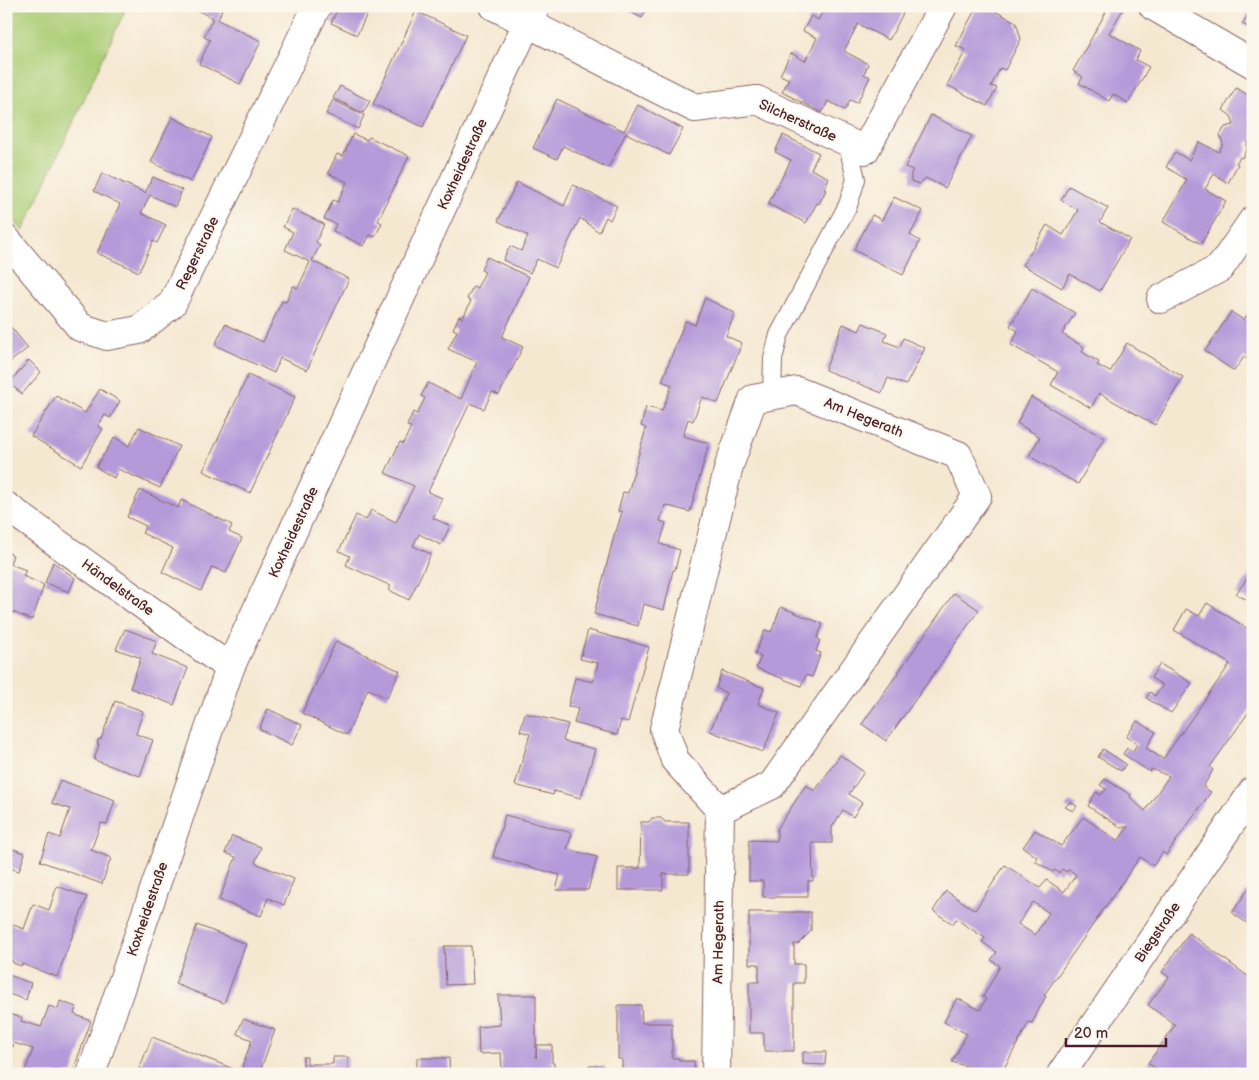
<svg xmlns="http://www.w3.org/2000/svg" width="1259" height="1080" viewBox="0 0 1259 1080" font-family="'Balsamiq Sans',sans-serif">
<rect width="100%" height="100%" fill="#fbf7ec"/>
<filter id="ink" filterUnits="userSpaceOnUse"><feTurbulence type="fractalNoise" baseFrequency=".02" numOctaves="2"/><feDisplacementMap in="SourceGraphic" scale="10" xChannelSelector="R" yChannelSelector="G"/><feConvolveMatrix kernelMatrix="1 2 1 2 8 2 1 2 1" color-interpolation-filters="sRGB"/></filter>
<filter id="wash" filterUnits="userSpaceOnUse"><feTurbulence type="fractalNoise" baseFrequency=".0096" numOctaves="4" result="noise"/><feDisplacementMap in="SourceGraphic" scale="20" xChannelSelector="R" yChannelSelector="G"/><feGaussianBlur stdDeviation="1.12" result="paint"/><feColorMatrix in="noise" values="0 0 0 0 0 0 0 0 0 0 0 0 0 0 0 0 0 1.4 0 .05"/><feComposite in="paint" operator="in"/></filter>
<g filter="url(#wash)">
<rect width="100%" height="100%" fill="#f5e8d1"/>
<!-- green -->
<path fill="#acce77" stroke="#7b7651" d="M6 6H127L23 231 6 211Z"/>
<g id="blocks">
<!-- building -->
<path fill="#b49ad9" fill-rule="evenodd" d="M188 6H223L218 20 261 41 240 84 199 64 210 40 204 37 213 18Z
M339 6H366L370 8 357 35 331 23Z
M619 6H648L642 18Z
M825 6 838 12 841 6H907L889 40 858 24 844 51 868 64 864 74 870 77 857 103 850 100 845 110 828 101 822 113 782 92 789 79 780 75 791 53 805 61 817 38 803 31 811 16 818 20Z
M977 6H985L1016 22 1021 39 1005 70 1000 68 991 86 997 88 987 106 947 85 966 50 956 46Z
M1096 6H1125L1109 33 1140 51 1136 60 1149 67 1128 103 1113 94 1109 101 1079 83 1083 77 1073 71 1106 12Z
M1253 6V29L1242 24Z
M416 11 466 35 423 127 373 104Z
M340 86 370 101 363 113 333 98Z
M1236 88 1253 98V143L1249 141 1246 146 1248 147 1242 158 1240 157 1236 163 1238 164 1228 183 1214 174 1205 189 1226 201 1201 244 1163 222 1187 180 1166 167 1175 152 1189 160 1199 142 1219 152 1223 144 1220 135 1225 127 1234 125 1231 116 1223 110Z
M557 99 624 131 638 105 683 129 669 155 626 133 608 168 563 146 557 159 533 148Z
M333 100 364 115 358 129 326 114Z
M931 115 972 136 945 188 926 178 919 184 911 181V173L913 170 905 167Z
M172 117 212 137 191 182 151 162Z
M353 134 367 140 369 137 409 156 378 221 382 223 375 237 370 235 364 246 333 231 336 224 324 219 333 200 338 202 347 182 328 173 337 154 343 156Z
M783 135 819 153 811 169 829 178 824 189 826 190 819 204 817 203 806 223 768 204 791 160 775 152Z
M102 173 145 193 153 177 182 190 175 207 150 195 141 213 166 225 157 243 153 241 139 272 97 253 120 204 94 191Z
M517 182 564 206 573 185 617 206 610 220 606 217 599 232 580 218 556 268 537 259 530 273 503 260 510 246 521 251 528 236 498 221Z
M1069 186 1108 208 1100 222 1130 239 1100 291 1070 274 1062 288 1023 265 1047 225 1063 235 1078 210 1061 200Z
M894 197 923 211 910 235 920 241 903 275 854 250 872 215 882 220Z
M292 209 324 224 316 242 320 245 312 261 349 279 307 370 280 358 274 373 215 345 225 324 263 342 282 301 286 302 293 286 298 288 310 262 285 250 293 232 283 227Z
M487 257 529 277 502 337 523 347 499 395 492 392 484 409 470 403 428 492 442 498 433 518 450 526 441 545 419 534 413 546 431 554 409 600 389 590 391 586 346 565 350 556 339 551 356 515 366 520 371 510 396 522 414 486 385 473 400 442 403 444 411 427 407 426 413 412 417 414 425 398 421 396 428 383 461 399 477 362 448 349 457 331 453 329 459 316 463 318 471 301 467 299 473 286 477 288 485 272 481 270Z
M1032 288 1075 313 1062 334 1084 347 1082 352 1099 362 1097 365 1110 372 1127 343 1183 377 1155 425 1099 393 1091 408 1051 385 1058 372 1011 345 1018 331 1010 326Z
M705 298 735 313 726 336 742 343 718 403 702 397 693 421 688 419 683 436 709 443 690 512 665 505 660 521 666 523 660 544 680 550 675 570H673L664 610 643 604 638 626 594 614 615 532H616L622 512 618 511 623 492 628 493 646 428 641 426 646 407 662 411 672 385 662 381 685 321 695 325Z
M1253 302V363L1244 357 1234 371 1205 351 1231 312 1244 320 1253 307 1251 305Z
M6 321 28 348 6 365Z
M863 323 887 333 884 341 900 347 903 338 925 348 906 385 888 378 882 393 825 370 843 324 859 331Z
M29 360 41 372 22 394 9 383Z
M248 375 295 397 250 493 203 471Z
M100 389 120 401 110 418 105 415 98 426 103 429 81 466 31 436 56 396 85 413Z
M1031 397 1104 438 1078 484 1029 456 1040 437 1017 423Z
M139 427 179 446 160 488 118 469 114 478 96 467 115 437 129 446Z
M140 490 178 508 181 500 232 525 229 532 242 538 226 573 212 567 201 591 162 572 173 548 142 533 146 526 127 517Z
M6 552 13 555 10 564 26 570 23 576 44 585 32 620 8 610 9 606 6 605Z
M53 562 75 578 69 592 45 583Z
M1253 570V603L1236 594Z
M954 593 979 610 886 741 862 724Z
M1207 603 1253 632V706L1210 767 1213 770 1203 787 1211 792 1166 855 1163 852 1153 866 1140 857 1044 995 1046 996 1032 1023 1029 1022 1001 1074H994L952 1062 967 1034 944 1022 957 998 980 1010 986 999 983 997 1000 966 991 960 997 952 982 942 985 938 956 919 953 924 933 911 946 891 975 910 1005 865 1040 888 1047 880 1064 892 1076 875 1069 869 1067 872 1062 869 1059 873 1055 870 1053 872 1035 861 1037 857 1023 847 1035 830 1061 846 1083 817 1118 841 1128 827H1120L1088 806 1096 792 1101 795 1106 789 1100 785 1105 779 1131 795 1130 797 1145 811 1169 776 1151 769 1150 772 1123 754 1127 748 1133 751 1137 744 1126 737 1137 721 1156 732 1146 748 1163 759 1230 664 1174 630 1186 609 1199 616ZM1033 902 1049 913 1035 935 1018 924Z
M781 607 823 624 817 638 820 640 816 651 821 653 812 677 806 675 801 686 756 668 761 657 755 654 765 630 771 632Z
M125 629 157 641 152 654 188 668 174 705 130 688 141 658 116 649Z
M588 630 649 647 628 722 621 720 617 735 574 723 578 709 568 706 575 678 593 682 598 663 580 659Z
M336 641 400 671 387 698 368 689 347 735 302 713Z
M1160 664 1192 683 1171 713 1146 698 1150 692 1155 696 1163 685 1151 678Z
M722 671 764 688 758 704 779 713 763 752 710 731 726 693 716 688Z
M115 701 143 711 136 734 153 740 140 776 94 760 99 744H97L99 739H101Z
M268 709 302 725 292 745 259 729Z
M525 713 568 724 563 741 595 749 581 798 554 791 553 795 515 785 530 734 520 731Z
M1103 749 1126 764 1121 771 1098 757Z
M840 755 864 772 849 794 862 803 853 817 843 810 832 827V843H812L813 881H808V897H763V881H749V840L777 841V829L806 785 815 791Z
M60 780 115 800 107 824 101 823 91 850 111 858 102 884 40 861 49 834 60 838 70 809 52 803Z
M1070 802 1077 806 1073 811 1065 807Z
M505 815 572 833 567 849 597 857 588 890H556L560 875 493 857Z
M652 818H661L665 822H689V874H663V890H618V868H640L641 822H649Z
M232 836 261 847 255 863 294 879 284 905 268 898 261 916 219 900 236 857 225 853Z
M6 847 25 853 19 871 6 867Z
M1253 882V927L1232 913Z
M57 886 87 897 57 977 22 964 21 966 13 963V961L6 958V922L24 929 33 904 49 910Z
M749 912H811V931L798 944H794V964H804V983H794V1051H764V1033H749V982H759V964H749Z
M197 925 246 944 224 1003 175 984Z
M1189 933 1253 980V1074H1164L1148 1063 1175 1025 1148 1005 1169 977 1162 972Z
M444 946H471L473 984 446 985Z
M6 974 31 983 26 1000 6 993Z
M498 995H536V1058L537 1045H552V1063H554V1074H502L501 1053 479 1054 478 1027 500 1025Z
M60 1001 76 1007 74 1014 91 1021 72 1074H32L25 1071 33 1049 14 1043 13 1047 6 1044V1013L22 1018 21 1021 41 1027 49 1006 58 1009Z
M618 1005H641L642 1023H672V1058H679V1061H694V1074H622V1059H618Z
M243 1019 275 1030 259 1074 242 1067 252 1040 237 1034Z
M152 1037 234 1069 232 1074H143L138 1072Z
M803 1052H826L825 1065 803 1064Z
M303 1057H307V1064H333V1057H348V1074H303Z
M417 1058H449L450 1074H417Z
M588 1066H604V1074H588Z
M912 1069 922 1074H910Z"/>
</g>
</g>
<g filter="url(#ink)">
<use href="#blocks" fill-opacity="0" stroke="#866565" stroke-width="1"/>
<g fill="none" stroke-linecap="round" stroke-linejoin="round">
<defs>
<path id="lane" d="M772 396 773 359 779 335 848 205 856 179 847 141"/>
<path id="street" d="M494 6 695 108 757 100 865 150 943 6
M1153 6 1253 64
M6 239 80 327 107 336 139 330 172 304 317 6
M1161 299 1220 268 1253 220
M6 506 230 668
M91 1074 230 668 527 23 536 6
M716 1074 720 810 675 760 664 729 729 466 753 399 797 391 958 455 977 496 772 785 720 810
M1061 1074 1253 791"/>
</defs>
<!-- lane casing -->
<use href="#lane" stroke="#866565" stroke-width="20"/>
<!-- street casing -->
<use href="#street" stroke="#866565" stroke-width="30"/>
<!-- lane -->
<use href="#lane" stroke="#fff" stroke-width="18"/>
<!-- street -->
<use href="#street" stroke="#fff" stroke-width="28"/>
</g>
</g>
<g text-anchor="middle" stroke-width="4" stroke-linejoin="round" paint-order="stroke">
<!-- street labels -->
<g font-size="14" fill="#4a1f2b" stroke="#fbf7ec">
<text transform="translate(798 120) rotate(24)" y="5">Silcherstraße</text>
<text transform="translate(462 164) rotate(-65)" y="5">Koxheidestraße</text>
<text transform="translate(197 253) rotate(-64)" y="5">Regerstraße</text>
<text transform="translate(864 417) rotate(22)" y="5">Am Hegerath</text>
<text transform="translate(293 532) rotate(-65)" y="5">Koxheidestraße</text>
<text transform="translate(118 587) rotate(36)" y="5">Händelstraße</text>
<text transform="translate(147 909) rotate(-71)" y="5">Koxheidestraße</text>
<text transform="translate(1157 932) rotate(-56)" y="5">Biegstraße</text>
<text transform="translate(718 942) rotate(-89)" y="5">Am Hegerath</text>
</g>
</g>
<!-- margin -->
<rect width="1259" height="1080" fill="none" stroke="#fbf7ec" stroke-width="25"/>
<!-- scale -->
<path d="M1066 1038v8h100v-8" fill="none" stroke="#4a1f2b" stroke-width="2.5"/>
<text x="1074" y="1038" font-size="15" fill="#4a1f2b" stroke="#fbf7ec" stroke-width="4" paint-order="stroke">20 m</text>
</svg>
